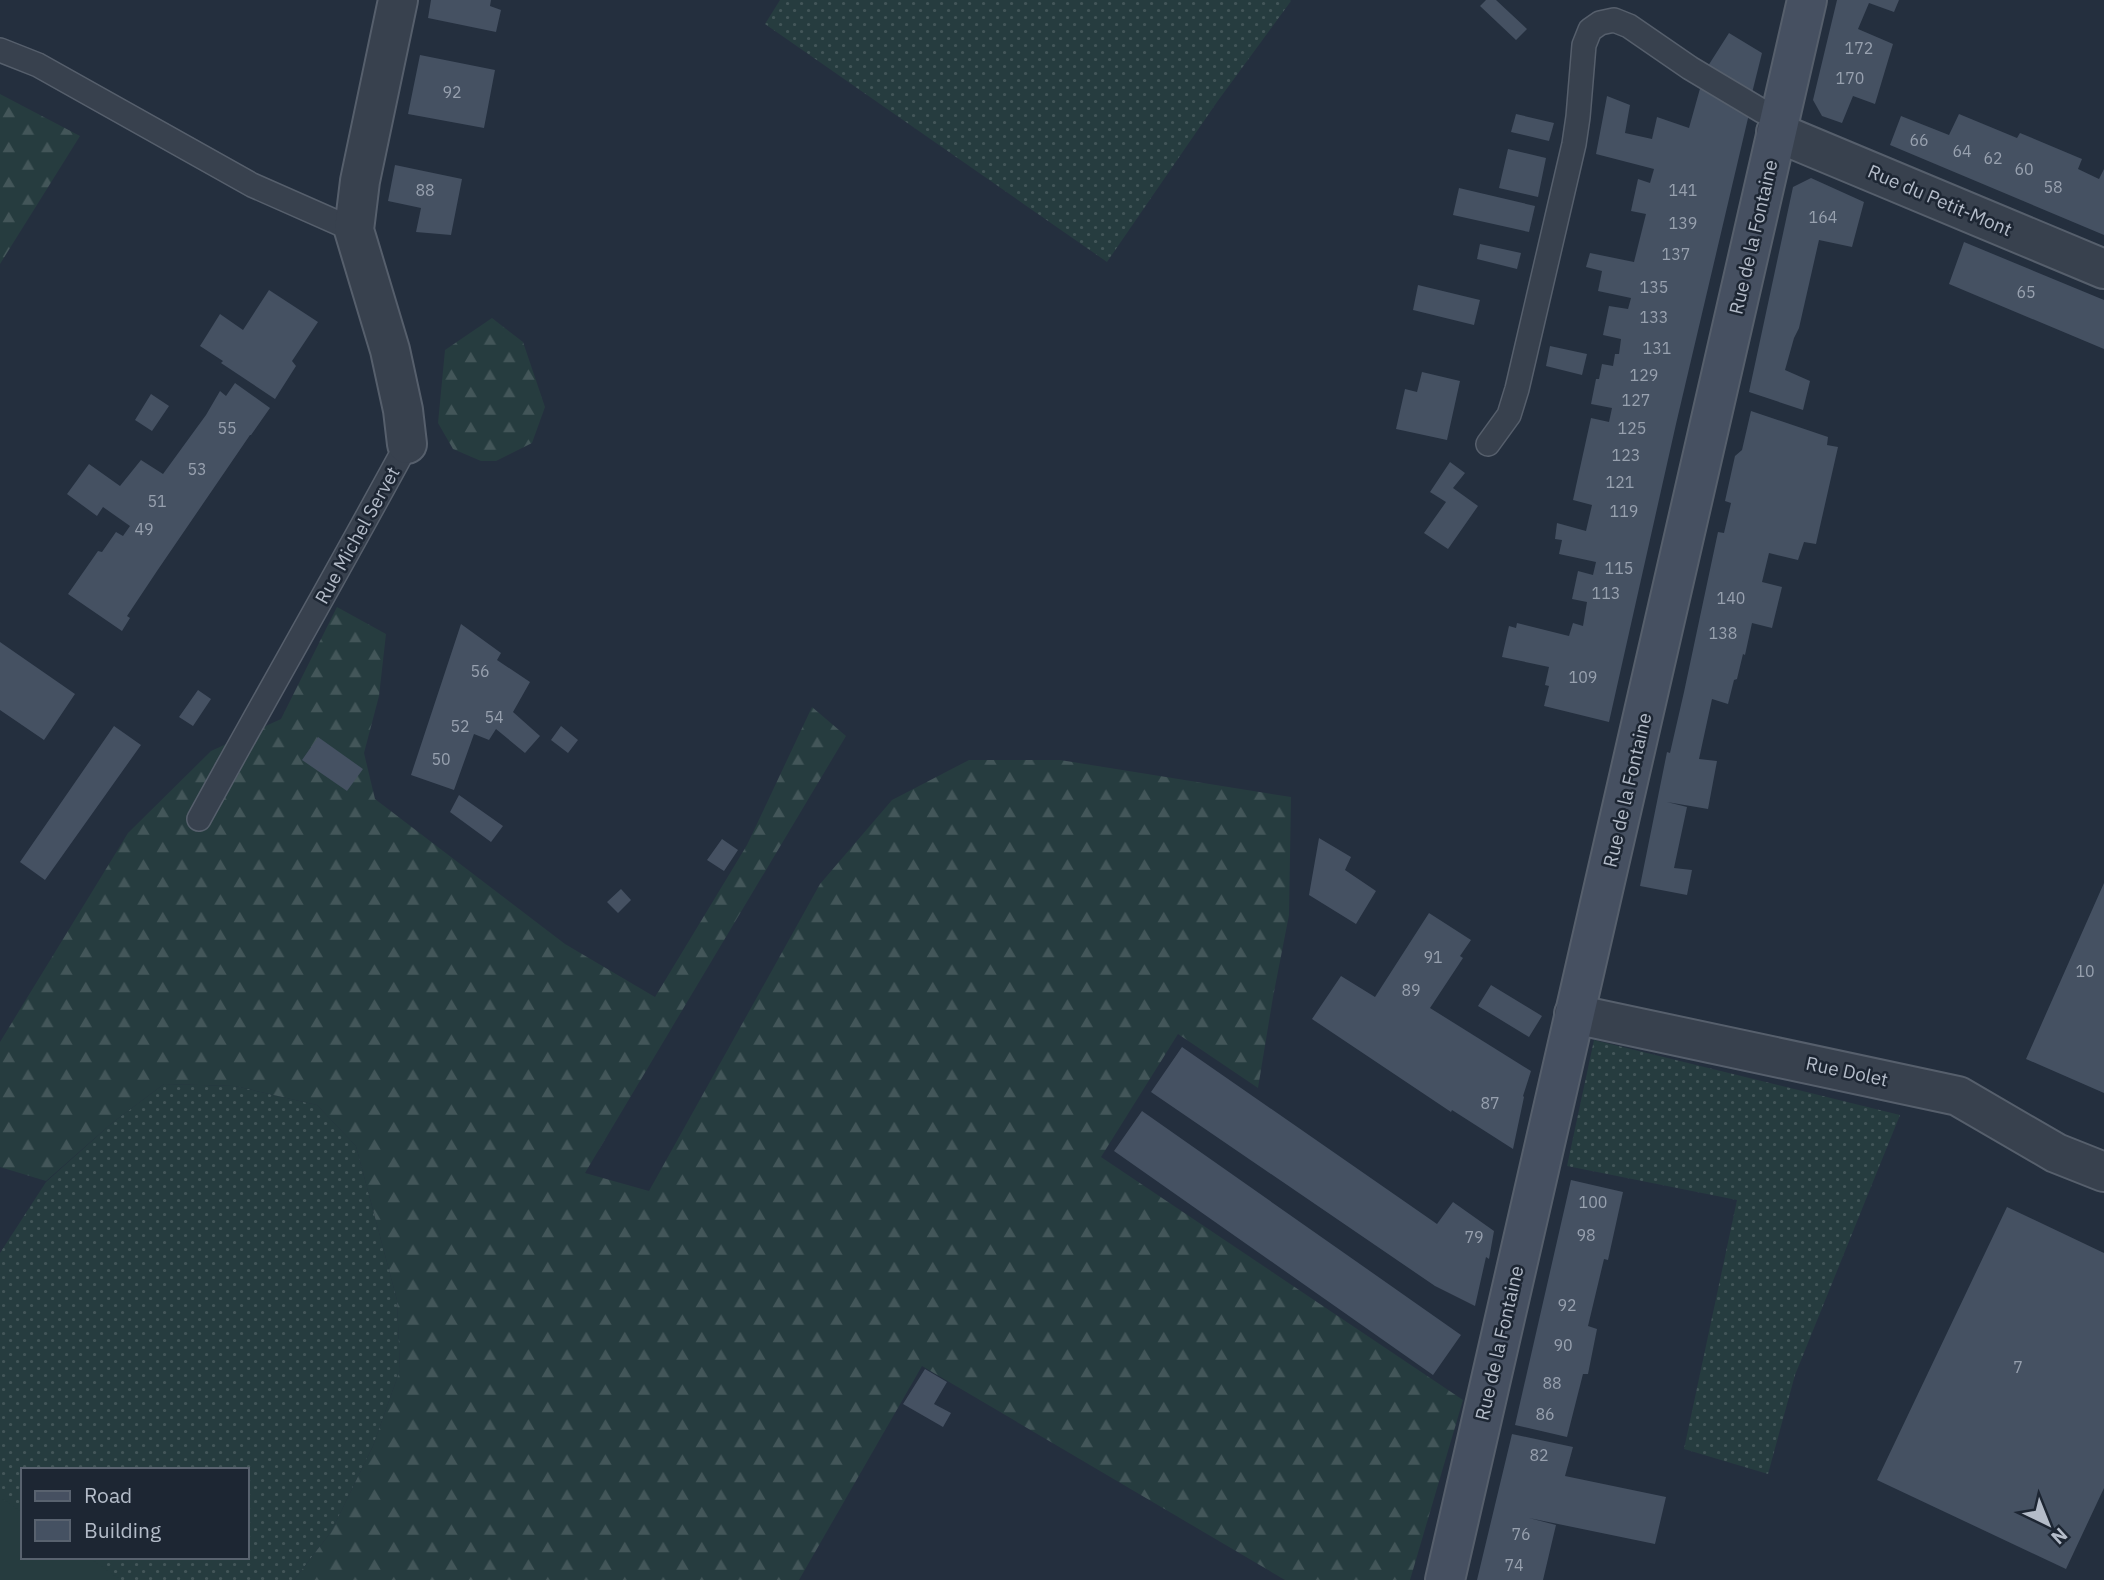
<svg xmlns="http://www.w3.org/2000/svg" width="2104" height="1580" viewBox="0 0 2104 1580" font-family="'IBM Plex Sans',sans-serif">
<defs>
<pattern id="grass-dots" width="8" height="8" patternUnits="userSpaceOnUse" patternTransform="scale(1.75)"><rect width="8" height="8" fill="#263c3f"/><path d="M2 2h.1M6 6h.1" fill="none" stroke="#435659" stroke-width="1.8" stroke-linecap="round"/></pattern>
<pattern id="forest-firs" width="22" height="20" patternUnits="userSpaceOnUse" patternTransform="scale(1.75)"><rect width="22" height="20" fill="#263c3f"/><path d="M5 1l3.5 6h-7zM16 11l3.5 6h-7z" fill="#435659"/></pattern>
</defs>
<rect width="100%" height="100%" fill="#242f3e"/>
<!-- grass -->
<path fill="url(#grass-dots)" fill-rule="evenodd" d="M780 0H1290L1291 1 1217 102 1107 262 765 24Z
M1594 1040 1900 1115 1795 1375 1768 1474 1684 1449 1737 1200 1567 1166Z
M164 1084 235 1086 317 1105 356 1146 397 1300 400 1370 373 1446 331 1532 294 1580H0V1253L46 1182 112 1123ZM23 1470H247V1557H23Z"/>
<!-- forest -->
<path fill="url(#forest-firs)" d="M0 94 80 136 0 264Z
M492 318 523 342 545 407 532 443 496 461H481L453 449 438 423 445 350Z
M337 607 386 634 379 696 364 753 375 799 565 944 655 997 747 845 812 707 846 736 585 1173 649 1191 820 884 892 800 969 760H1060L1291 797 1289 915 1273 997 1258 1088 1178 1034 1101 1157 1463 1400 1410 1580H1285L922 1366 799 1580H294L331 1532 373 1446 400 1370 397 1300 356 1146 317 1105 235 1086 164 1084 112 1123 46 1181 0 1167V1042L128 833 211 751 281 719Z"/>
<!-- pitch -->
<path fill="#263c3f" d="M0 1497 23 1513V1557H88L121 1580H0Z"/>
<!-- building -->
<path fill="#455162" d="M431 0H491L490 6 501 10 496 32 428 18Z
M1486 0H1496L1527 29 1516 40 1480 6Z
M1837 0H1899L1894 12 1869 3 1858 29 1893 44 1875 104 1853 96 1842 123 1822 116 1813 100Z
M1729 33 1762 53 1752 93 1708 66Z
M420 55 495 70 484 128 408 114Z
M1701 85 1749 114 1676 424 1609 722 1544 706 1549 686 1545 685 1549 667 1502 657 1509 626 1516 628 1517 623 1569 636 1573 623 1583 626 1587 602 1572 599 1578 571 1593 575 1596 562 1559 554 1562 540 1555 539 1557 523 1586 531 1592 505 1573 500 1576 486 1591 418 1609 422 1612 408 1591 404 1596 379H1599L1602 364 1613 366 1615 354H1619L1621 339 1603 335 1609 306 1628 309 1631 298 1598 291 1602 271 1586 267 1590 253 1634 262 1646 214 1631 211 1638 179 1650 183 1654 169 1596 154 1607 96 1630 105 1625 133 1652 139 1657 117 1689 128Z
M1516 114 1554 123 1549 141 1511 132Z
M1959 114 2017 138 2020 133 2082 159 2078 169 2099 179 2104 169V235L1890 145 1901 116 1949 135Z
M1508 149 1546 158 1538 197 1499 188Z
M395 165 462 179 451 235 416 232 421 208 388 201Z
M1811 178 1864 202 1852 247 1819 240 1799 328 1794 338 1785 370 1810 381 1803 410 1749 392 1793 187Z
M1459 188 1535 206 1529 232 1453 215Z
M1964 242 2104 300V349L1949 284Z
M1480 244 1521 253 1517 269 1477 259Z
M1418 285 1480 300 1474 325 1413 310Z
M269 290 318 322 292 361 296 366 275 399 221 363 223 361 200 346 220 314 243 330Z
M1550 346 1587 354 1582 375 1546 366Z
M1422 372 1460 381 1447 440 1396 429 1405 389 1417 392Z
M235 383 270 408 251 435H250L157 571 127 616 130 618 122 631 68 594 98 551 102 552 116 532 123 536 130 526 103 507 97 516 67 494 89 464 120 486 141 460 163 474 206 415 220 391 226 396Z
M151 394 169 406 152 431 135 420Z
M1751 411 1828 437 1827 445 1838 447 1816 544 1804 542 1798 560 1769 553 1762 582 1782 587 1772 628 1752 623 1745 655 1743 654 1737 679 1734 680 1728 704 1712 699 1699 759 1717 761 1708 809 1667 802 1687 807 1674 868 1692 870 1687 895 1640 886 1667 752 1670 753 1684 692 1718 532 1724 533 1731 503 1725 501 1735 456 1742 450Z
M1450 462 1465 473 1453 488 1478 506 1448 549 1424 533 1446 502 1430 492Z
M461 624 501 653 497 660 530 682 513 712 540 736 525 753 496 729 489 740 474 734 454 790 411 775Z
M0 642 75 694 44 740 0 710Z
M198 690 211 699 193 726 179 717Z
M114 726 141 745 45 880 20 862Z
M561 726 578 740 568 753 551 740Z
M318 737 363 769 347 791 302 760Z
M459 795 503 826 491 842 450 812Z
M1319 838 1351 857 1345 870 1376 891 1356 924 1309 895Z
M722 839 738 850 724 871 707 860Z
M2104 883V1093L2026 1059Z
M621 889 631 900 618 913 607 902Z
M1429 913 1471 940 1460 956 1463 958 1430 1008 1531 1071 1523 1096 1524 1097 1513 1149 1452 1110 1451 1112 1312 1019 1341 976 1375 997Z
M1491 985 1542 1016 1529 1037 1478 1006Z
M1182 1047 1437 1224 1453 1202 1494 1231 1489 1259 1486 1257 1475 1306 1435 1286 1151 1092Z
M1142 1111 1461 1335 1433 1375 1114 1151Z
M1571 1180 1623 1192 1608 1260 1604 1259 1588 1326 1597 1329 1588 1374H1583L1567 1437 1515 1425Z
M2007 1207 2104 1253V1488L2066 1569 1877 1480Z
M925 1369 947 1382 934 1404 951 1413 943 1427 903 1404Z
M1512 1434 1573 1447 1565 1476 1666 1497 1655 1544 1529 1518 1556 1525 1543 1580H1477Z"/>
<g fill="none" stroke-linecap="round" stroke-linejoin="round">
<defs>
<path id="lane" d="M0 50 38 65 252 185 354 230
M1488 444 1509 415 1517 389 1574 144 1578 117 1584 45 1590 30 1600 23 1614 20 1629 26 1690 68 1762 111 1780 115
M199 819C268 693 339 570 407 444"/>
<path id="street" d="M398 0 360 181 354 230 390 350 403 410 407 444
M1776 132 2104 269
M1574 1014 1958 1096 2056 1153 2104 1172"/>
<path id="secondary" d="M1445 1580 1807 0"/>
</defs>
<!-- lane casing -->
<use href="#lane" stroke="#565f6c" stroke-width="26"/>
<!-- street casing -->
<use href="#street" stroke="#565f6c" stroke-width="42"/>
<!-- secondary casing -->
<use href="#secondary" stroke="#565f6c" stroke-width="42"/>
<!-- lane -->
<use href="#lane" stroke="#38414e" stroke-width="23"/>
<!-- street -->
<use href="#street" stroke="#38414e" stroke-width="38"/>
<!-- secondary -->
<use href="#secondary" stroke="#465061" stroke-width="38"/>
</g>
<g text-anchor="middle" stroke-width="5" stroke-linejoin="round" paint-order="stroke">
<!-- number labels -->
<g font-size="16" fill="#98a1af">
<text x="1859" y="54">172</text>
<text x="1850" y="84">170</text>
<text x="452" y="98">92</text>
<text x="1919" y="146">66</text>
<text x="1962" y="157">64</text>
<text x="1993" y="164">62</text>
<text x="2024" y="175">60</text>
<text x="2053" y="193">58</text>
<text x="425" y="196">88</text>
<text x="1683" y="196">141</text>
<text x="1823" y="223">164</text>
<text x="1683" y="229">139</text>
<text x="1676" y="260">137</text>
<text x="1654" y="293">135</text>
<text x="2026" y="298">65</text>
<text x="1654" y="323">133</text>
<text x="1657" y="354">131</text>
<text x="1644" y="381">129</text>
<text x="1636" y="406">127</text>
<text x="227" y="434">55</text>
<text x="1632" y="434">125</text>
<text x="1626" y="461">123</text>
<text x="197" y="475">53</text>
<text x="1620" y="488">121</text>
<text x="157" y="507">51</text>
<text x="1624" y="517">119</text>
<text x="144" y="535">49</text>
<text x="1619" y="574">115</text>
<text x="1606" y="599">113</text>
<text x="1731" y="604">140</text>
<text x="1723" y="639">138</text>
<text x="480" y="677">56</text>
<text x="1583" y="683">109</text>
<text x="494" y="723">54</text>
<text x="460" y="732">52</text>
<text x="441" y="765">50</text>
<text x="1433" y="963">91</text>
<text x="2085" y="977">10</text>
<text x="1411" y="996">89</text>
<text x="1490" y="1109">87</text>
<text x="1593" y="1208">100</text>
<text x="1586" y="1241">98</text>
<text x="1474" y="1243">79</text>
<text x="1567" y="1311">92</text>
<text x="1563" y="1351">90</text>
<text x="2018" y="1373">7</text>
<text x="1552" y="1389">88</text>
<text x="1545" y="1420">86</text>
<text x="1539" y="1461">82</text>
<text x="1521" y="1540">76</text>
<text x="1514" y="1571">74</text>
</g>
<!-- street labels -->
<g font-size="19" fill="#b4bcc9" stroke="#1d2633">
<text transform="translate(1940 200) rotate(23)" y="7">Rue du Petit-Mont</text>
<text transform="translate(1753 237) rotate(-77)" y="7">Rue de la Fontaine</text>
<text transform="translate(357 535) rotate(-61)" y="7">Rue Michel Servet</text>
<text transform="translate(1627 790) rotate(-77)" y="7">Rue de la Fontaine</text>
<text transform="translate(1847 1071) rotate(12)" y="7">Rue Dolet</text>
<text transform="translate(1499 1343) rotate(-77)" y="7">Rue de la Fontaine</text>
</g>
</g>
<!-- legend -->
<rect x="21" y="1468" width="228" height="91" fill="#1d2633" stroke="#59626f" stroke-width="2"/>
<rect x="35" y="1491" width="35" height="10" fill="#465061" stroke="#59626f" stroke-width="2"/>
<text x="84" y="1503" font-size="21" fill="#b4bcc9">Road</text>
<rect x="35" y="1520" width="35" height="21" fill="#455162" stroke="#59626f" stroke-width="2"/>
<text x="84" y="1538" font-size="21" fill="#b4bcc9">Building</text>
<!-- north arrow -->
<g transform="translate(2048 1524) rotate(137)" stroke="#1d2633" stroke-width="5" paint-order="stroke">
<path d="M0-5L12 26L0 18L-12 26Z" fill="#b4bcc9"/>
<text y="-10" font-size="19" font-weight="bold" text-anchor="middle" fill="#b4bcc9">N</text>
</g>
</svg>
